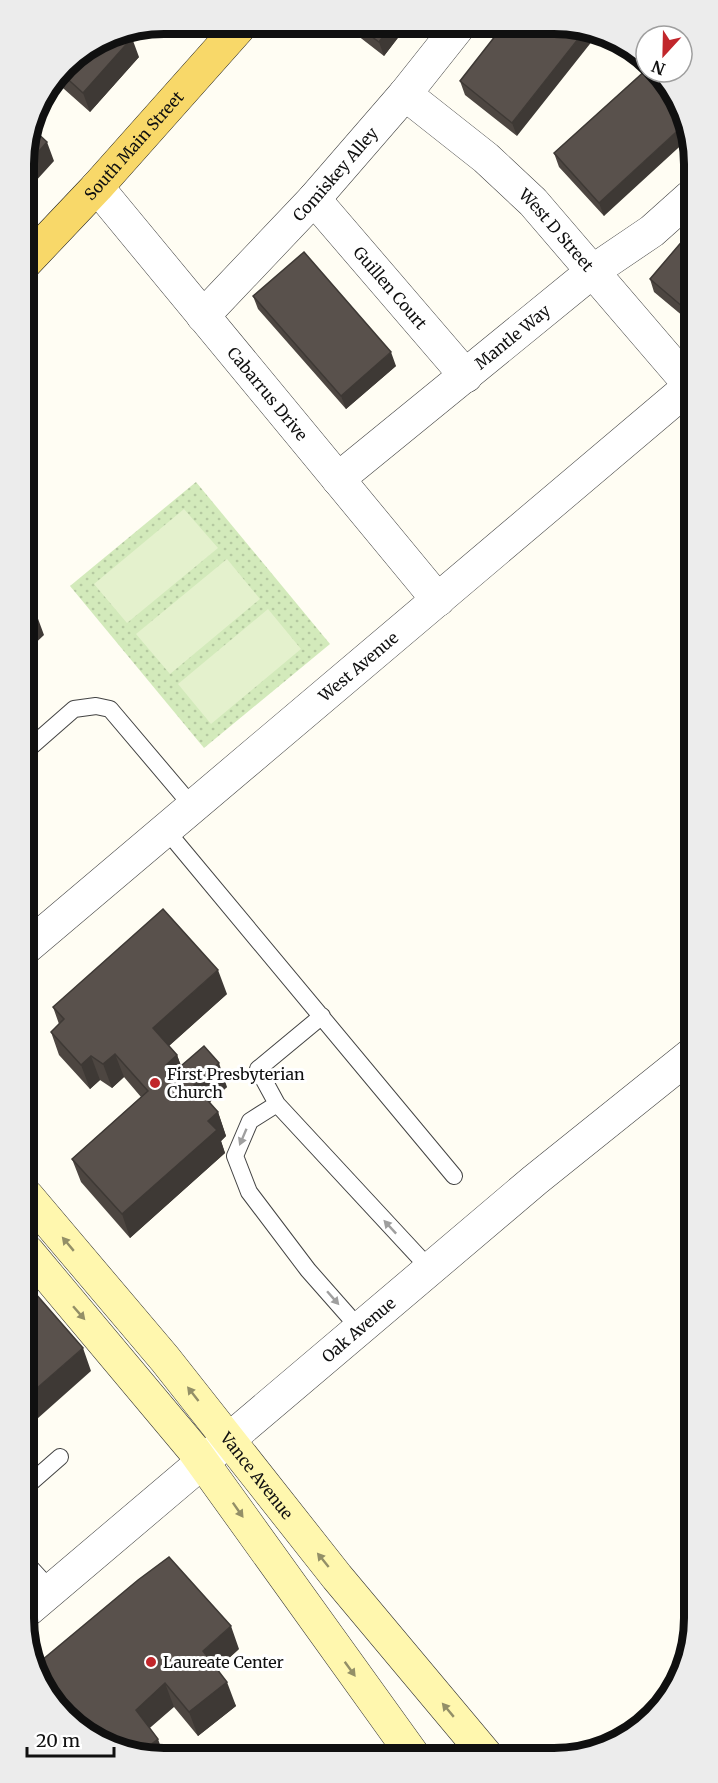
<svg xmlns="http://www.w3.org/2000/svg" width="718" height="1783" viewBox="0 0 718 1783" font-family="Merriweather,serif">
<defs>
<pattern id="green-dots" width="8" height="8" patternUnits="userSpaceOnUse" patternTransform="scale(1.5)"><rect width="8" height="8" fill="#d3eabb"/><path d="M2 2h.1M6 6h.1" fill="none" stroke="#b4c8a0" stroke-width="1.8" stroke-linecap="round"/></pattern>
</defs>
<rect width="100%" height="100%" fill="#fffdf3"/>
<!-- green -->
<path fill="url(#green-dots)" d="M196 482 330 644 204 748 70 586Z"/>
<!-- pitch -->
<path fill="#e4f1cd" d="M184 509 218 548 127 623 94 584Z
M227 559 260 599 170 674 136 634Z
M268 609 301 649 211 724 178 684Z"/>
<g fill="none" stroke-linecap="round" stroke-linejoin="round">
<defs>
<path id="lane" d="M26 751 74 709 96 706 110 709 193 807
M166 830 454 1176
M277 1104 258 1069 322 1016
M360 1329 308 1270 249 1192 235 1156 250 1121 277 1104 430 1269
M28 1485 60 1457
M28 1565 51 1590"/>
<g id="street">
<path id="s1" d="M405 94 486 158 533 202 690 385"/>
<path id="s2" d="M97 187 438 600"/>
<path id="s3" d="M314 199 466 376"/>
<path id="s4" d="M203 316 314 199 405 94 459 26"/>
<path id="s5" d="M338 479 593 271 652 231 690 197"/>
<path id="s6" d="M27 947 690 386"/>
<path id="s7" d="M29 1609 535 1180 692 1054"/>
</g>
<g id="secondary">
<path id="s8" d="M27 1196 165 1359 337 1577 486 1755"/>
<path d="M28 1252 193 1449 413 1755"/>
</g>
<g id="primary">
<path id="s9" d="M25 263 97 187 242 24"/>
</g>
</defs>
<!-- lane casing -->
<use href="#lane" stroke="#434343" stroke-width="18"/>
<!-- street casing -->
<use href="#street" stroke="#434343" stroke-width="34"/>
<!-- secondary casing -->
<use href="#secondary" stroke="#323232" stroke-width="34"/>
<!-- primary casing -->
<use href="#primary" stroke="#212121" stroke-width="34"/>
<!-- lane -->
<use href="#lane" stroke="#fff" stroke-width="16"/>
<!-- street -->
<use href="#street" stroke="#fff" stroke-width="33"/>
<!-- secondary -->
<use href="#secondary" stroke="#fff7ae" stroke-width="33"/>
<!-- primary -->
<use href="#primary" stroke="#f8d869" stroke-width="33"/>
</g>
<!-- wall -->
<path fill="#4d4641" d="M344 25 407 26 384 56Z
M503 26 517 136 465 95 460 81Z
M139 57 90 112 55 81 72 59Z
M646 70 604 216 559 167 554 153Z
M690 232V322L654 292 650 279Z
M253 296 396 366 346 409 258 309Z
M227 994 169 1046 177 1055 181 1066 227 1087 209 1103 218 1112 226 1136 221 1141 225 1153 130 1238 81 1182 72 1159 141 1097 124 1077 112 1088 100 1080 90 1089 59 1055 51 1032 59 1024 53 1007Z
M239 1649 217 1669 236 1706 198 1736 174 1707 65 1718Z"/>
<!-- shaded-wall -->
<path fill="#3e3935" d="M392 25 407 26 384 56 379 42Z
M586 29 597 35 517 136 512 123Z
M132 38 139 57 90 112 83 93Z
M686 123 689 128V138L604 216 599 203Z
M47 142 54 161 24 194V168Z
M391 352 396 366 346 409 341 396Z
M37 616 44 635 26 652V627Z
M218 970 227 994 162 1052 153 1028Z
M115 1054 124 1077 112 1088 103 1064Z
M177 1055 186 1079 175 1088 166 1065Z
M91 1056 100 1080 90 1089 81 1065Z
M219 1063 227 1087 202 1109 194 1085Z
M218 1112 226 1136 221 1141 225 1153 130 1238 122 1214 208 1121Z
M83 1348 91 1371 28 1427V1396Z
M231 1626 239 1649 211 1674 203 1651Z
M227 1682 236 1706 198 1736 189 1712Z
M165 1683 174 1707 144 1733 136 1710Z
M158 1739 164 1756H136Z"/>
<!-- building -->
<path fill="#59514c" stroke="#3e3935" stroke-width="1.5" d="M356 25H392L379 42Z
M503 26 581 27 586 29 512 123 460 81Z
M125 32 132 38 83 93 61 73 72 59 111 35Z
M646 70V72H657L686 123 599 203 554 153Z
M32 128 47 142 24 168V155Z
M690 232V313L650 279Z
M304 252 391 352 341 396 253 296Z
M26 603 37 616 26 627Z
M163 909 218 970 153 1028 177 1055 166 1065 174 1072 204 1046 219 1063 194 1085 218 1112 208 1121 217 1130 122 1214 72 1159 148 1091 115 1054 103 1064 91 1056 81 1065 51 1032 64 1019 53 1007Z
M28 1285 83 1348 28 1396Z
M169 1557 231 1626 203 1651 227 1682 189 1712 165 1683 136 1710 158 1739 136 1756 65 1718 35 1666 138 1580Z"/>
<!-- one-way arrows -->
<defs><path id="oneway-solid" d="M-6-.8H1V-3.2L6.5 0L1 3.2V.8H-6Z" transform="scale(1.5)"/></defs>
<g fill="#9f9f9f">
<use href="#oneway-solid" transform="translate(243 1137) rotate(113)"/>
<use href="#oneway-solid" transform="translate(390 1227) rotate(-133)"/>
<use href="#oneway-solid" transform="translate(333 1298) rotate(49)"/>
</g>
<g fill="#938f67">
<use href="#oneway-solid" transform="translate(68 1244) rotate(-130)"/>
<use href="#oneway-solid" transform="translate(79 1313) rotate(49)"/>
<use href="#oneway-solid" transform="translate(193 1394) rotate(-128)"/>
<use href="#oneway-solid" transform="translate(238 1510) rotate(55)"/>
<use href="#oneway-solid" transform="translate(323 1560) rotate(-129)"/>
<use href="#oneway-solid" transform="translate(350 1669) rotate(54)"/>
<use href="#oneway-solid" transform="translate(448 1710) rotate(-130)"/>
</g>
<!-- markers -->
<g fill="#c1262b" stroke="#fff" stroke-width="2">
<circle cx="155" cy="1083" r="6"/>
<circle cx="151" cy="1662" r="6"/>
</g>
<g text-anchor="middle" stroke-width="6" stroke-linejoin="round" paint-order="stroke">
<!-- street labels -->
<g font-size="16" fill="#101010" stroke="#fff">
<text dy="6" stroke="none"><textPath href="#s9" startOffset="160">South Main Street</textPath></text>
<text dy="6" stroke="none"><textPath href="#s4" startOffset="194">Comiskey Alley</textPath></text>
<text dy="6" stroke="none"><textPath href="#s1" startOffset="204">West D Street</textPath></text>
<text dy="6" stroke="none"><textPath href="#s3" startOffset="117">Guillen Court</textPath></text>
<text dy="6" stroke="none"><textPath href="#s5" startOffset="225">Mantle Way</textPath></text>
<text dy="6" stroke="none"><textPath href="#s2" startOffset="268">Cabarrus Drive</textPath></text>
<text dy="6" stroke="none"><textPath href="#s6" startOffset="434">West Avenue</textPath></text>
<text dy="6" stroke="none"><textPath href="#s7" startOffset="432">Oak Avenue</textPath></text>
<text dy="6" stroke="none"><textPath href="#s8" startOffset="362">Vance Avenue</textPath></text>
</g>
<!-- poi labels -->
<g font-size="16" fill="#101010" stroke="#fff" text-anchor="start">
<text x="167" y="1080">First Presbyterian<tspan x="167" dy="18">Church</tspan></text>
<text x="163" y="1668">Laureate Center</text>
</g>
</g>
<!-- crop -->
<path d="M0 0H718V1783H0ZM164 34H554A130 130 0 0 1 684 164V1618A130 130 0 0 1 554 1748H164A130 130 0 0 1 34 1618V164A130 130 0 0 1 164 34Z" fill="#ececec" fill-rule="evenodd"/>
<path fill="none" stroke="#101010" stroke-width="8" d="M164 34H554A130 130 0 0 1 684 164V1618A130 130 0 0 1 554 1748H164A130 130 0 0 1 34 1618V164A130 130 0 0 1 164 34Z"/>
<!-- north arrow -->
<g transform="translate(664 54) rotate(202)"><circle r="28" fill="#ffffff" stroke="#9f9f9f" stroke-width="1.5"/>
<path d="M0-4.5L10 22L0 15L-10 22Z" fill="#c1262b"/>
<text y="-9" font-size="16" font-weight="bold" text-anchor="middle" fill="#101010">N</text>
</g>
<!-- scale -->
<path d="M27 1747v9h87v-9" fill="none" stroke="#101010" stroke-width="3"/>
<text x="36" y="1747" font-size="18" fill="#101010" stroke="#ffffff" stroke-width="4.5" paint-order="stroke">20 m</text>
</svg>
